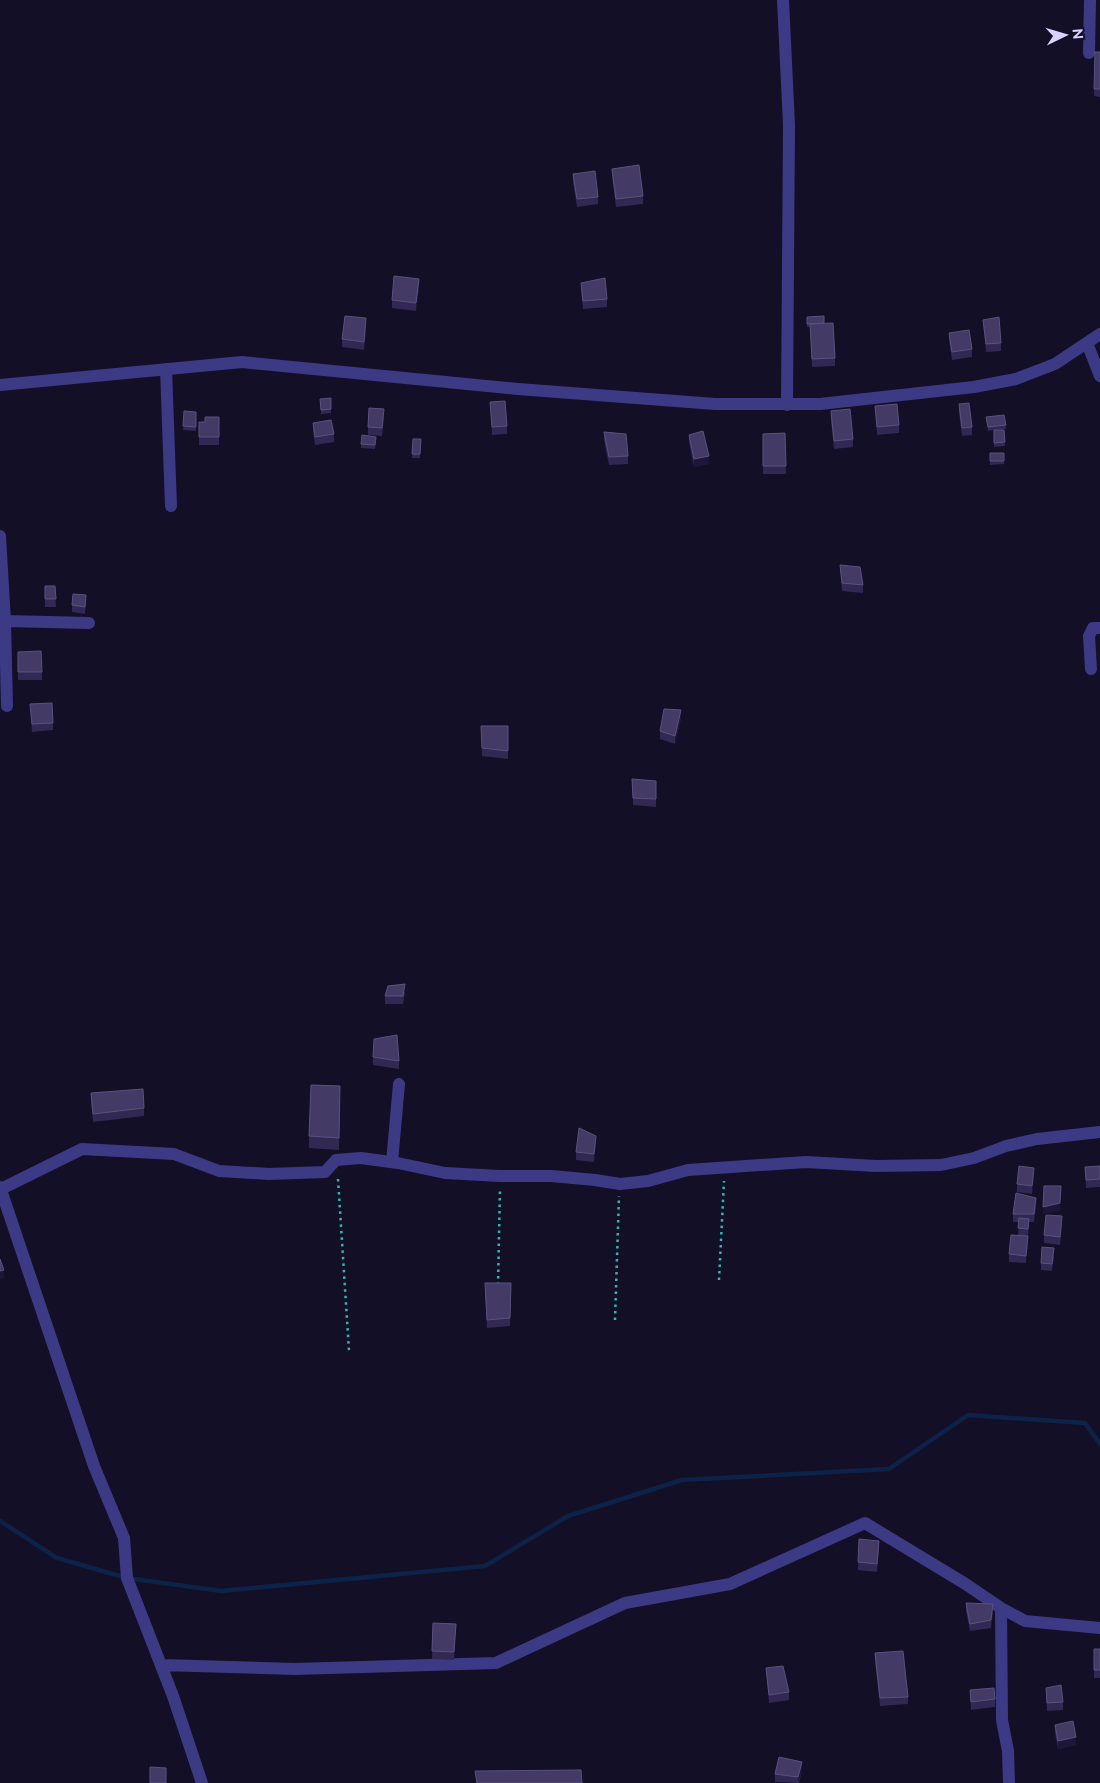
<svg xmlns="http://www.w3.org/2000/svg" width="1100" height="1783" viewBox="0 0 1100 1783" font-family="Raleway,sans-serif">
<rect width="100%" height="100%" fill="#130f26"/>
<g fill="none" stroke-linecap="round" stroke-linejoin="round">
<!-- stream -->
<path stroke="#0c2248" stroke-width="4.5" d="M0 1521 57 1558 127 1578 221 1591 485 1566 568 1516 682 1480 889 1469 968 1415 1085 1423 1100 1444"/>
<!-- path -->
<path stroke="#2fb8b0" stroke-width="2.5" stroke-dasharray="2.5 4" stroke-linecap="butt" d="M338 1179 349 1351
M719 1280 724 1181
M498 1285 500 1188
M615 1320 619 1196"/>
<!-- street -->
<path stroke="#3d3a85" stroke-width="12" d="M783 0 789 125 787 405
M1089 53 1090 0
M1087 343 1100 376
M166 369 171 506
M0 385 242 362 518 389 715 404H820L974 387 1016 379 1055 364 1100 334
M0 536 5 621 7 706
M5 621 89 623
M1091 669 1089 636 1093 628H1100
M392 1162 399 1084
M0 1187 94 1466 124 1538 127 1578 173 1696 202 1783
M1 1189 82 1149 174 1154 219 1171 269 1174 325 1172 336 1160 361 1158 398 1163 445 1173 500 1176H551L595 1180 620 1184 648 1181 688 1170 806 1162 876 1166 941 1165 974 1158 1006 1146 1037 1139 1100 1132
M1001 1608 1002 1720 1008 1751 1009 1783
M161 1665 295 1669 496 1663 625 1603 730 1584 865 1523 964 1583 1001 1608 1025 1621 1100 1628"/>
</g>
<!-- wall -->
<path fill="#312854" d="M1095 52H1100V97L1094 96Z
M612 169 643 196V204L616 207 612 177Z
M573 174 598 197V204L577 207 573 182Z
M581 283 607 299V307L583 309 581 290Z
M419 287 416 311 392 308V300Z
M807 317 824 323 835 358V366L812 367 810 327H807Z
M983 320 1001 343V351L986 352Z
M366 326 364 350 342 347V339Z
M949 333 972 349V357L952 360 949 340Z
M320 399 331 409V413L321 414Z
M490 402 507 426V434L492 435Z
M959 404 972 427V435L962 436 959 412Z
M875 406 899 425V433L877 435Z
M184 411 196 412V431L183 430Z
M831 411 853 439V447L834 449 831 419Z
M219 417V445H199V422H205Z
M384 417 382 436 368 435V427Z
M986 417 1006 425V429L996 430H1004L1005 446 994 447V430L988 431Z
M313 423 334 434V442L315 445 313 431Z
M604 432 628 456V464L609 465 604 440Z
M785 433 786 474H763V434Z
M689 435 709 464 694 467 689 442Z
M413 439H421L420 458H412Z
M376 441 375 449 361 448V444Z
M990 453H1004V464L990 465Z
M840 565 863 585V593L842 591Z
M45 586H55L56 607H45Z
M86 603 85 614 72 612V605Z
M18 652 42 672V680H18Z
M30 704 53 723V730L32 732Z
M681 718 675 744 660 739V731Z
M481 726H508V759L482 756Z
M632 779 656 781V807L633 805Z
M405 992 403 1004H385V996Z
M373 1057 399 1061V1069L373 1065Z
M91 1093 144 1108V1116L93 1122 91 1101Z
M340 1098 339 1150 309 1148V1136Z
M596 1143 594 1162 576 1160V1152Z
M1100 1166V1187L1086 1188 1085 1167Z
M1034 1176 1032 1194 1017 1192V1184Z
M1036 1206 1034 1222H1029L1026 1263 1009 1262V1254L1018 1235 1019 1222H1013V1214Z
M1062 1224 1060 1245 1044 1243V1235Z
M1054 1256 1052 1271 1041 1270V1263Z
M511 1283 510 1326 487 1328 485 1291Z
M879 1549 877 1572 858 1570V1562Z
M966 1603 993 1612 991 1628 970 1631 966 1611Z
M433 1623 456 1624 454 1660 432 1659Z
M1094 1649H1100V1678H1094Z
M875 1653 908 1697V1704L880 1706 875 1661Z
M766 1668 789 1692V1700L769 1703Z
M1046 1688 1063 1702V1710L1047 1711Z
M970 1690 995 1699V1707L971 1710Z
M1055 1725 1076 1745 1058 1749 1055 1733Z
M802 1770 799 1783 775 1782V1774Z"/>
<!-- shaded-wall -->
<path fill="#1d163a" d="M419 279V287L416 311V303Z
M366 318V326L364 350V342Z
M709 456V464L694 467V459Z
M681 710V718L675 744V736Z
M596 1136V1143L594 1162V1154Z
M1034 1168V1176L1032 1194V1186Z
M1061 1186 1060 1211 1043 1214V1207Z
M1028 1236V1244L1026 1263V1256Z
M4 1270V1278L0 1279V1271Z
M993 1604V1612L991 1628V1620Z
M1076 1737V1745L1058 1749V1741Z
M802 1762V1770L798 1783V1777Z"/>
<!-- building -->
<path fill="#433a66" stroke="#5a527e" d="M1095 52H1100V89H1094Z
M639 165 643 196 616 199 612 169Z
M595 171 598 197 577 199 573 174Z
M394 276 419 279 416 303 392 300Z
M605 278 607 299 583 301 581 283Z
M345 316 366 318 364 342 342 339Z
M824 316V323L807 324V317Z
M999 317 1001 343 986 344 983 320Z
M833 323 835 358 812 359 810 324Z
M969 330 972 349 952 352 949 333Z
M331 398V409L321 410 320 399Z
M505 401 507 426 492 427 490 402Z
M969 403 972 427 962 428 959 404Z
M897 404 899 425 877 427 875 406Z
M369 408 384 409 382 428 368 427Z
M850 409 853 439 834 441 831 411Z
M184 411 196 412V427L183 426Z
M1004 415 1006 425 988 427 986 417Z
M205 417H219V437H199V422H205Z
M331 420 334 434 315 437 313 423Z
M994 430H1004L1005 442 994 443Z
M703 431 709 456 694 459 689 435Z
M604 432 626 434 628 456 609 457Z
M785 433 786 466H763V434Z
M362 435 376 437 375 445 361 444Z
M413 439H421L420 454H412Z
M990 453H1004V461H990Z
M840 565 860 567 863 585 842 583Z
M45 586H55L56 599H45Z
M73 594 86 595 85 607 72 605Z
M41 651 42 672H18V652Z
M52 703 53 723 32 724 30 704Z
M664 709 681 710 675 736 660 731Z
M481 726H508V751L482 748Z
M632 779 656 781V799L633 798Z
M405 984 403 996H385L388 986Z
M397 1035 399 1061 373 1057 374 1039Z
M311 1085 340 1086 339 1138 309 1136Z
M143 1089 144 1108 93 1114 91 1093Z
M579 1128 596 1136 594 1154 576 1152Z
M1019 1166 1034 1168 1032 1186 1017 1184Z
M1100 1166V1179L1086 1180 1085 1167Z
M1044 1186H1061L1060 1203 1043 1207Z
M1016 1193 1036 1198 1034 1214H1013Z
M1046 1215 1062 1216 1060 1237 1044 1235Z
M1019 1218 1029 1219 1028 1229 1018 1228Z
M1011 1235 1028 1236 1026 1256 1009 1254Z
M1042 1247 1054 1248 1052 1264 1041 1263Z
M0 1259 4 1270 0 1271Z
M485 1283H511L510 1318 487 1320Z
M859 1539 879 1541 877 1564 858 1562Z
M966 1603 993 1604 991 1620 970 1624Z
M433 1623 456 1624 454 1652 432 1651Z
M1094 1649H1100V1670H1094Z
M903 1651 908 1697 880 1698 875 1653Z
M783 1666 789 1692 769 1695 766 1668Z
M1061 1685 1063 1702 1047 1703 1046 1688Z
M994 1688 995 1699 971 1702 970 1690Z
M1073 1721 1076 1737 1058 1741 1055 1725Z
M779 1757 802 1762 798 1777 775 1774Z
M150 1767 166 1768V1783H150Z
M581 1770 582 1783H477L475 1771Z"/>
<!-- north arrow -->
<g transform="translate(1065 35) rotate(85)" stroke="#130f26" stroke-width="4" paint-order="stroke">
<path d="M0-4L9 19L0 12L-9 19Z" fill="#d9d4ff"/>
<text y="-8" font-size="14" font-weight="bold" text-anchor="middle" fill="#d9d4ff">N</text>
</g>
</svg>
